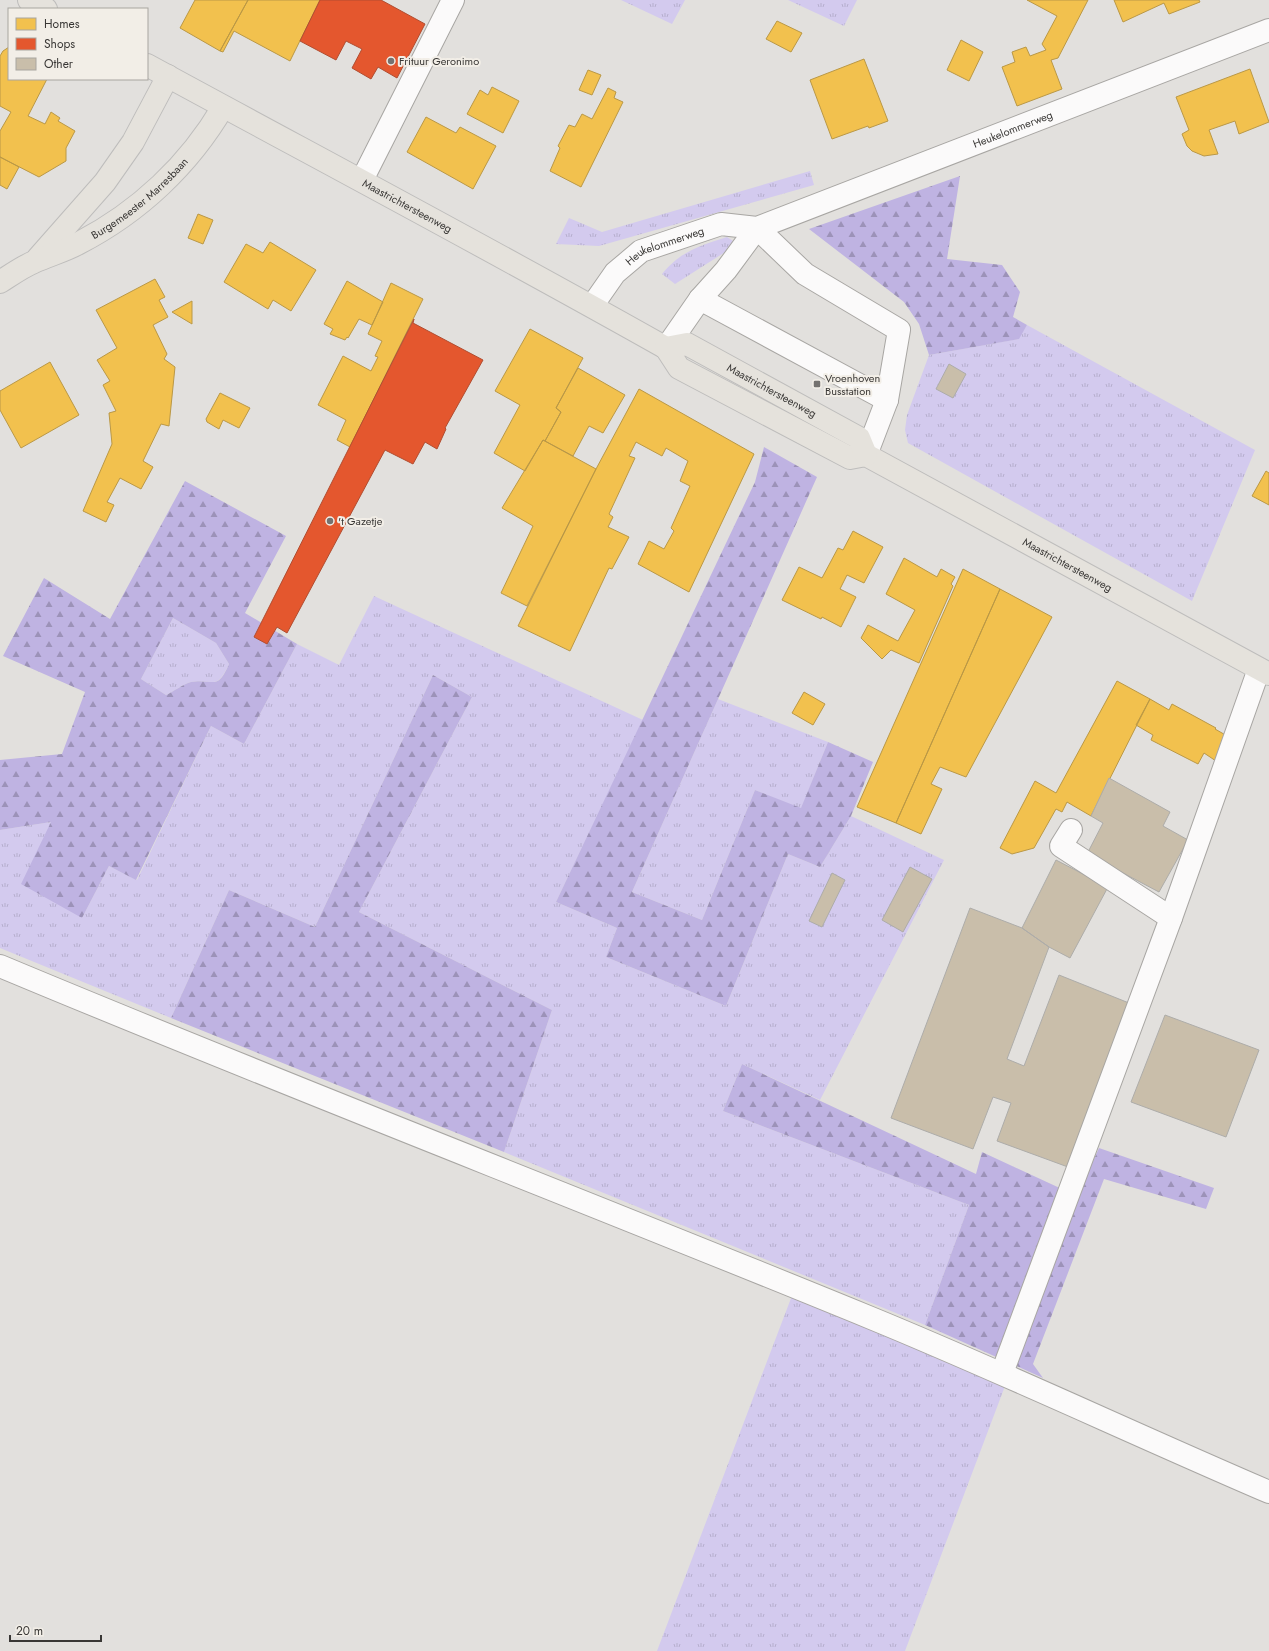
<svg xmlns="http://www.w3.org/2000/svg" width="1269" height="1651" viewBox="0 0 1269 1651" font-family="Jost,sans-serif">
<defs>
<pattern id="grass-tufts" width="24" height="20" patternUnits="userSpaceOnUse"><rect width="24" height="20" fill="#d3caee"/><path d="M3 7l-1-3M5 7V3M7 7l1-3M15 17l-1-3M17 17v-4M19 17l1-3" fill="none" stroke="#b6aecd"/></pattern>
<pattern id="forest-firs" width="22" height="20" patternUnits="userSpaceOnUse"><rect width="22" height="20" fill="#bfb3e2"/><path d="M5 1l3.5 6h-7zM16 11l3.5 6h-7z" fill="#9c92b8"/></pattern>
</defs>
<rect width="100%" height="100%" fill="#e2e0dd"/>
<!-- grass -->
<path fill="url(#grass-tufts)" d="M621 0H685L672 24Z
M788 0H857L844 26Z
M810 171 814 185 599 246 556 244 569 218 602 232Z
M727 237 733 241 730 249 675 284 662 274C681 251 699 246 727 237Z
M1027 325 1255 450 1192 601 908 443 905 430 907 415 929 355 1018 339Z
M374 596 643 720 556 902 617 928 606 957 726 1006 788 854 820 867 851 816 944 860 820 1100 742 1064 723 1111 969 1205 925 1325 504 1152 552 1010 359 912 472 697 433 675 315 927 229 890 171 1018 0 948V830L51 822 82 918 109 866 137 880 211 726 244 744 297 644 339 665Z
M173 618 216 643 229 664C216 692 213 678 191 682 183 684 173 692 166 695L141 679Z
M718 699 828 742 801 809 755 790 702 920 632 892Z
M793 1293 1005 1386 905 1651H657Z"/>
<!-- forest -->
<path fill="url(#forest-firs)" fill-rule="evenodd" d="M960 176 947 259 1002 265 1020 292 1013 317 1027 325 1019 339 929 355 919 324 904 302 809 229Z
M764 447 817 477 632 892 702 920 755 790 801 808 828 742 873 762 851 816 820 867 788 854 726 1006 606 957 617 928 556 902 755 482Z
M185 481 286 536 245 613 297 644 244 744 211 726 136 880 109 866 82 918 21 884 51 822 0 830V760L62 754 85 692 3 656 44 578 110 619ZM173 618 216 643 229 664C217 692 213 678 191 682 183 684 173 692 166 695L141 679Z
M433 675 472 697 359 912 552 1010 504 1152 171 1018 229 890 315 927Z
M742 1064 976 1174 982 1152 1077 1196 1099 1148 1214 1188 1206 1209 1104 1179 1033 1364 1043 1378 925 1325 969 1205 723 1111Z"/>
<!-- homes -->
<path fill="#f2c14e" stroke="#ba9846" d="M195 0H248L220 51 180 28Z
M248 0H320L290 61 234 31 223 52 220 51Z
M1027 0H1088L1058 58 1051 60 1062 89 1017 106 1002 67 1015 62 1012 52 1026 47 1030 56 1046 50 1042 44 1057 16Z
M1114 0H1199L1200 2 1169 14 1164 3 1123 22Z
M777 21 802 33 791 52 766 39Z
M961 40 983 52 969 81 947 70Z
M9 47V79H47L28 116 45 124 51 112 60 118 58 121 75 131 66 148V161L39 177 0 157V131L11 112 0 106V56L3 51Z
M864 59 888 121 869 128 868 126 832 139 810 80Z
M1250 69 1269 122 1239 134 1235 121 1209 130 1218 154 1204 156 1192 151 1187 146 1182 134 1189 130 1176 97Z
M588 70 601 75 592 95 579 90Z
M492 87 519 101 503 133 467 114 480 90 488 95Z
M608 88 616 92 614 98 623 102 581 187 550 171 560 148 558 146 569 125 575 127 582 114 592 119Z
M426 117 456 133 460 127 496 146 473 189 407 152Z
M0 157 19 167 7 189 0 185Z
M198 214 213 220 203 244 188 238Z
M270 242 316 270 291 311 273 300 268 309 224 282 246 244 263 253Z
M155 279 165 297 159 300 168 317 153 325 167 354 164 359 175 367 169 426 161 424 143 461 153 467 141 489 120 478 107 502 114 505 106 522 83 511 112 444 109 413 116 411 103 385 110 381 97 360 117 348 96 310Z
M347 281 383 302 372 325 359 319 348 338 347 337 345 340 330 334 333 329 324 324Z
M391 283 423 299 350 447 337 440 346 420 318 405 343 356 371 371 378 357 375 356 382 341 368 334Z
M192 301V324L172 312Z
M530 329 583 358 556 408 561 412 545 441 543 440 525 471 494 453 520 405 495 391Z
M50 362 79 415 21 448 0 410V391Z
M578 368 625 395 603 433 589 426 573 456 545 441 561 412 556 408Z
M639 389 754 454 689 592 638 564 649 541 664 549 674 531 671 528 690 486 680 481 688 461 666 448 662 456 636 442 629 456 635 458 609 514 613 517 608 527 629 537 612 569 609 568 570 651 518 626 596 469Z
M220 393 250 408 239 428 223 420 219 429 207 422 206 419Z
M543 440 596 469 527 606 501 593 533 526 502 508Z
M1266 471 1269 473V505L1252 496Z
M853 531 883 547 864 583 847 575 840 589 856 597 841 627 822 617 821 619 782 600 799 567 822 578 838 548 843 550Z
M904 558 937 577 941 569 955 577 951 584 953 586 919 663 891 650 882 659 861 638 868 625 898 641 915 610 886 594Z
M963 569 1000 589 896 823 857 807Z
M1000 589 1052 617 966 777 940 767 931 784 942 789 921 834 896 823Z
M1117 681 1150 699 1091 816 1067 802 1062 812 1056 809 1034 848 1012 854 1000 848 1035 781 1056 793Z
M804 692 825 704 813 725 792 713Z
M1150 699 1169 710 1172 704 1216 728 1215 729 1229 737 1216 761 1204 753 1198 764 1151 740 1153 735 1136 725Z"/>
<!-- shops -->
<path fill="#e4572e" stroke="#b14d30" d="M320 0H381L425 24 397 78 378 67 371 79 352 68 362 49 346 41 336 60 300 41Z
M414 319 413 323 483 360 445 428 446 429 437 449 425 442 413 464 385 450 287 633 277 627 267 644 254 637Z"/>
<!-- building -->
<path fill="#c9beaa" stroke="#adaca9" d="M949 364 966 374 953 398 936 389Z
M1109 778 1170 812 1163 826 1188 840 1159 892 1087 854 1103 823 1091 816Z
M1056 860 1108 887 1070 958 1049 947 1022 928Z
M910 867 932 879 903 932 882 920Z
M832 873 845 880 822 927 809 921Z
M970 908 1022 928 1049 947 1007 1059 1024 1066 1059 975 1129 1003 1068 1167 997 1141 1011 1103 993 1097 973 1149 891 1118Z
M1165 1015 1259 1050 1226 1137 1131 1102Z"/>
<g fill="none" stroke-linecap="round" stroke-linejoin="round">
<defs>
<g id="minor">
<path d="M362 180 453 0"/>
<path d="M757 228 805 274 899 330 887 400 866 455"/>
<path d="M700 299 887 400"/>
<path id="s1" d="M592 306 615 273 641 251 721 224 757 228 1269 30"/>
<path d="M666 348 700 299 726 270 757 228"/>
<path d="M1071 830 1061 846 1171 918"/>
<path d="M0 966C289 1087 581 1199 871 1318 1005 1373 1136 1435 1269 1492"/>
<path d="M1002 1373 1171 918 1259 669"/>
</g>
<g id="major">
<path d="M29 0 46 9"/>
<path id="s2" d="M147 65C320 159 494 251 666 348L679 368 850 458 866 455 1269 674"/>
<path d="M38 258 105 182 133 142 168 76"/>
<path id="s3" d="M0 282C11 275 22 267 34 262 49 255 65 251 79 243 139 212 189 165 223 107"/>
<path id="s4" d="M666 348 687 344 859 438 866 455"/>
</g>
</defs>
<!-- minor casing -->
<use href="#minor" stroke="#a8a6a3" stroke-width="24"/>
<!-- major casing -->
<use href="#major" stroke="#bebdbc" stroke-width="24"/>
<!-- minor -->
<use href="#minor" stroke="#fbfafa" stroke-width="22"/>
<!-- major -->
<use href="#major" stroke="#e5e2dc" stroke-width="22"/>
</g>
<!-- markers -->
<g fill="#747270" stroke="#f2eee7" stroke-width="1.5">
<circle cx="391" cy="61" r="4"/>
<rect x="813" y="380" width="8" height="8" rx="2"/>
<circle cx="330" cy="521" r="4"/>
</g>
<g text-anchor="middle" stroke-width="4" stroke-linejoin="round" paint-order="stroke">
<!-- poi labels -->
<g font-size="11" fill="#393735" stroke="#f2eee7" text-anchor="start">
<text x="399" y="65">Frituur Geronimo</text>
<text x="825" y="382">Vroenhoven<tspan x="825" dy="13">Busstation</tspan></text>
<text x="338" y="525">'t Gazetje</text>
</g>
<!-- street labels -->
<g font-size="11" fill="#393735" stroke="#f2eee7">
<text dy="4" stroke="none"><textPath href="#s1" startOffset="469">Heukelommerweg</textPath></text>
<text dy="4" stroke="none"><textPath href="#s3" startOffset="164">Burgemeester Marresbaan</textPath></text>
<text dy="4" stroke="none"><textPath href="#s2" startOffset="296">Maastrichtersteenweg</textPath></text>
<text dy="4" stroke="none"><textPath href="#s1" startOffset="98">Heukelommerweg</textPath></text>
<text dy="4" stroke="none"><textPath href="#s4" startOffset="118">Maastrichtersteenweg</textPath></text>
<text dy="4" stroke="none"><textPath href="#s2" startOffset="1054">Maastrichtersteenweg</textPath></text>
</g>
</g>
<!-- legend -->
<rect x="8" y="8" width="140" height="72" fill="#f2eee7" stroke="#a8a5a0"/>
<rect x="16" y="18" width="20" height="12" fill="#f2c14e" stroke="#a8a5a0"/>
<text x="44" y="28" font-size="12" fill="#393735">Homes</text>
<rect x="16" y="38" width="20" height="12" fill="#e4572e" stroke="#a8a5a0"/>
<text x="44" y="48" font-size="12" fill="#393735">Shops</text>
<rect x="16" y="58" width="20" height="12" fill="#c9beaa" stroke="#a8a5a0"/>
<text x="44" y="68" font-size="12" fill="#393735">Other</text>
<!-- scale -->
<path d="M10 1635v6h91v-6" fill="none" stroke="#393735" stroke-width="2"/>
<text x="16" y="1635" font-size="12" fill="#393735" stroke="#f2eee7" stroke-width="3" paint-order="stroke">20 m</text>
</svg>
